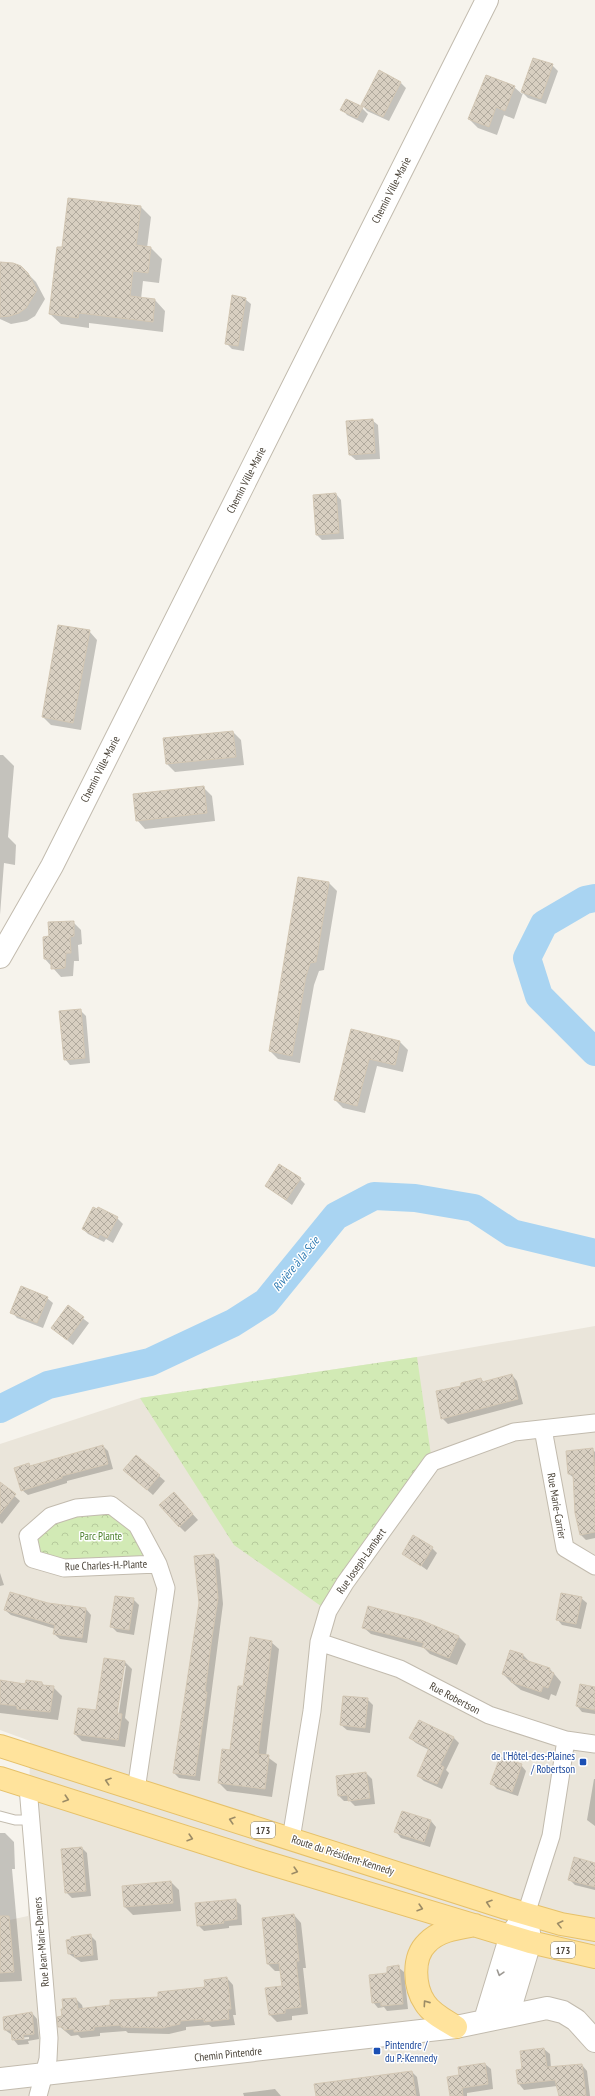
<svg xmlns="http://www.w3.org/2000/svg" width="595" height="2096" viewBox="0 0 595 2096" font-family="'PT Sans Narrow',sans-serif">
<defs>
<pattern id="park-crowns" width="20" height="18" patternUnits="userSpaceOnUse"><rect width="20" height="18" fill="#d2eab5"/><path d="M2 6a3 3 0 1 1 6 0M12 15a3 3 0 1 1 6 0" fill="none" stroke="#b6ca9c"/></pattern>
<pattern id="building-cross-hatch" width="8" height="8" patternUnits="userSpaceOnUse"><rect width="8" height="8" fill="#d8cfc1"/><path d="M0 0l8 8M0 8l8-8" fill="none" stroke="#b1aa9e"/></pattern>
</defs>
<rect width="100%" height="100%" fill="#f6f3ec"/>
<!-- residential -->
<path fill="#eae5da" d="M595 1326V2096H0V1922L28 1916 30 1741 0 1730V1444L140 1398 417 1357Z"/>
<!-- park -->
<path fill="url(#park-crowns)" d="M417 1357 432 1462 328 1611 234 1545 140 1398Z
M111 1505 158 1564 33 1559 28 1536 51 1516Z"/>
<!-- shadow -->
<path fill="#0003" fill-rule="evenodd" d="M534 59 552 65 558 71 546 104 528 98 523 93 514 119 504 115 497 135 478 128 469 119 514 87 522 94Z
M401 83 406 88 389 121 367 111 362 105Z
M362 108 368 114 363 123 347 115 342 109Z
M140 206 151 217 147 248H151L162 259 159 283 143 281 141 299 155 300 165 311 163 332 89 323V328L61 324 50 314 63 248Z
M0 265 21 267 36 282 45 299 35 316 27 321 11 324 0 319Z
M245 299 251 304 244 351 232 349 226 343Z
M372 420 378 425 380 459 356 460 350 455 348 422Z
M336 494 341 500 344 539 322 540 317 535Z
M89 631 97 640 81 730 51 725 43 717Z
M233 732 241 740 244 765 175 772 167 764Z
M0 755H3L14 766 8 837 16 845 15 865 4 863 0 915Z
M203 787 212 796 215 821 145 829 137 820Z
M329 883 337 891 324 970 319 971 314 985 300 1063 278 1059 270 1051Z
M73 922 81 930 82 944 78 945 79 961H74L73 976 61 977 45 959 50 937Z
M80 1010 86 1016 90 1063 70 1065 65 1059Z
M352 1030 400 1042 408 1050 403 1072 377 1066 365 1113 343 1108 335 1100Z
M300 1179 305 1184 292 1205 266 1186Z
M99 1208 117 1218 123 1224 113 1243 106 1239 104 1242 88 1234 83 1229Z
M47 1298 53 1303 43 1328 17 1318 12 1312Z
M68 1307 89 1323 73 1345 52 1328Z
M512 1375 517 1381 523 1404 448 1424 442 1418 462 1387 481 1379 484 1382Z
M103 1446 108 1451 113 1469 67 1481V1483L28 1495 22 1490 29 1464 31 1467Z
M592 1449 595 1452V1538L586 1540 580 1534 575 1479 569 1474Z
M136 1456 165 1481 153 1495 130 1475Z
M0 1483 20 1501 2 1524 0 1522Z
M179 1499 198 1520 185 1532 179 1526Z
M432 1548 437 1553 427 1570 403 1553Z
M214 1555 219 1560 223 1604 200 1781 179 1778 174 1773Z
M0 1573 4 1585 0 1586Z
M581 1598 587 1603 581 1629 562 1625 557 1619Z
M133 1599 139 1605 134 1635 117 1632 111 1626Z
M48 1604 86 1609 91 1615 87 1643 60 1639 54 1634 55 1629 11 1615 5 1610Z
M421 1621 459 1637 466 1644 457 1665 430 1654 424 1648 371 1634 363 1627Z
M271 1642 279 1649 266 1756 277 1764 272 1797 227 1791 219 1783 231 1751 244 1687Z
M511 1651 523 1655 530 1662 550 1669 561 1682 556 1696 551 1694 549 1700 521 1690 511 1682 503 1674Z
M125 1662 132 1669 125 1718 129 1722 125 1747 82 1741 75 1734 97 1711ZM123 1666H126L118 1719 116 1718Z
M0 1680 26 1685 42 1683 45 1686 53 1687 62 1696 58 1720 0 1713Z
M595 1688V1714L582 1712 577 1706Z
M367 1699 373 1705 370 1733 347 1730 341 1725Z
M410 1738H454L459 1743 446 1770 449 1773 442 1789 424 1781 418 1776 429 1750 416 1743Z
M521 1765 526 1771 518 1796 497 1789 492 1784Z
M366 1773 372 1779 375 1804 355 1806 350 1801H344L339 1796Z
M594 1779H595V1826L587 1820Z
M431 1821 436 1827 430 1847 401 1838 396 1832Z
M0 1833H5L14 1842 15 1869H12L22 1981 0 1982Z
M82 1848 87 1853 91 1896 72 1898 66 1892Z
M595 1864V1890L575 1885 569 1879Z
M171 1882 179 1890 181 1911 133 1915 125 1907Z
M235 1900 241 1905 242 1925 229 1926V1928L204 1931 198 1925Z
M294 1915 301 1923 306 1968H303L308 2014 292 2016V2020L277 2022 270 2015 283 1987 281 1971H275L268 1964 263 1919Z
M90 1935 96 1941 98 1960 81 1962 69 1954Z
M398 1967 404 1972 408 2009 387 2011 384 2007 378 2008 373 2002 388 1974Z
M227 1978 233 1985 236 2015H233L235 2025 212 2027 209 2025 186 2027V2030L169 2034 128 2033 126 2031 100 2033V2036L81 2038 78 2035 71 2036 59 2026 63 2017V2000L76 1999 82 2005 83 2009 159 1998 206 1988Z
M32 2013 37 2019 39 2039 28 2041 29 2044 18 2045 13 2039 12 2035 5 2030ZM29 2037V2039L16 2040V2038Z
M544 2049 550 2054 551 2068 582 2065 587 2071 590 2096H559L557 2086 524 2090 519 2084 517 2071 523 2070Z
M485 2064 491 2069 493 2089 467 2093V2096H451L460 2076Z
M412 2072 417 2077 420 2096H317Z
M275 2089 281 2096H244L243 2093Z"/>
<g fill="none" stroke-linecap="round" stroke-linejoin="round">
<!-- river -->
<path stroke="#a9d4f2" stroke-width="28" d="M595 898 585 900 544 924 527 958 539 996 595 1052
M0 1409 48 1385 150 1362 233 1323 266 1302 336 1216 374 1196 415 1198 474 1208 512 1233 595 1253"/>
</g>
<!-- building -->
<path fill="url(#building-cross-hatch)" stroke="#d3c7b4" d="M533 58 553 64 541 99 521 92Z
M379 70 401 82 383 117 361 105Z
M486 75 515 86 505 111 496 107 489 127 468 119Z
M346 99 363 107 357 118 340 110Z
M68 198 141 206 136 245 151 247 148 273 133 271 130 296 155 299 153 322 79 313 78 318 49 314 57 247H62Z
M0 262 13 263 21 266 28 273 37 290 26 308 19 313 10 316 0 317Z
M232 295 246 298 238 346 225 344Z
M373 419 375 453 349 455 346 421Z
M336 493 339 533 316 535 313 495Z
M58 625 90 630 73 723 42 717Z
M233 731 236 757 166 764 163 738Z
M204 786 207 813 136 821 133 794Z
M298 877 329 882 316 962 310 963 306 976 292 1056 269 1051Z
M74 921V936L70 937 71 953H66L65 968 51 969V959H44L43 937 49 936 48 922Z
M81 1009 85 1058 64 1060 59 1011Z
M351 1029 400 1041 395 1065 369 1059 357 1106 334 1100Z
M279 1164 301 1178 286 1200 265 1186Z
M93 1207 97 1209 98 1207 118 1217 107 1238 100 1234 98 1238 82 1229Z
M21 1286 48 1297 37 1323 10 1313Z
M68 1305 84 1317 67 1340 51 1328Z
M512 1374 518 1399 441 1419 436 1391 461 1386V1383L481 1378 482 1382Z
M103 1445 108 1464 62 1476V1478L21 1491 14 1468 29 1463 30 1466Z
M593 1448 595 1475V1532L580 1535 575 1513 573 1474H568L566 1451Z
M136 1455 160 1475 147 1490 123 1470Z
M0 1482 16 1494 0 1514Z
M174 1492 193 1514 179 1527 159 1505Z
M413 1535 433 1547 421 1566 402 1554Z
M214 1554 218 1598 211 1644 205 1692H207L195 1776 173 1773 199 1603 194 1556Z
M10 1592 48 1603 86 1608 82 1638 53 1634 55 1625 4 1610Z
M561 1593 582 1597 576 1624 556 1620Z
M115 1596 134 1598 129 1630 110 1627Z
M368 1606 421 1620 459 1636 449 1658 422 1647 424 1643 362 1628Z
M250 1637 272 1641 258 1754 269 1755 265 1789 218 1783 222 1749 230 1750 238 1686H243Z
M510 1650 523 1654 522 1659 550 1668 549 1671 554 1673 548 1688 543 1686 541 1692 511 1682 512 1678 502 1674Z
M104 1658 125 1661 117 1713 122 1714 118 1740 74 1734 78 1708 96 1710Z
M0 1680 25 1684 26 1680 42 1682V1685L54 1686 50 1712 17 1709V1706L0 1704Z
M580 1684 595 1687V1710L576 1706Z
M343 1696 368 1698 365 1728 340 1725Z
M419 1720 454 1737 440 1765 444 1767 437 1784 417 1776 429 1748 409 1738Z
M500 1757 522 1764 512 1792 490 1784Z
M366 1772 370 1798 348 1801V1795L338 1796 336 1776Z
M402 1811 431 1820 424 1842 394 1832Z
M82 1847 86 1891 65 1893 61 1849Z
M574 1857 595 1863V1887L568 1880Z
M171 1881 173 1903 124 1907 122 1886Z
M236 1899 237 1919 223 1921 224 1923 197 1926 195 1903Z
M294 1914 299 1961H296L301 2007 285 2009V2013L269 2015 265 1988 282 1986 279 1963 267 1964 262 1918Z
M0 1916H9L14 1972 0 1973Z
M91 1934 93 1955 75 1957 74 1953 68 1954 66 1940 71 1939V1937Z
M399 1965 403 2004 381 2006V2002L372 2003 369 1975 387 1973V1967Z
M227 1977 231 2009H228L229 2019 204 2022V2019L180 2021V2024L162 2028 121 2027V2025L94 2027V2030L74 2032V2029L64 2030 63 2027H58L57 2017 62 2016 61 2009H63L62 1999 76 1998 78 2009 110 2005V2000L158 1997V1992L205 1987 204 1980Z
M32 2012 34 2034 23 2035 24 2039 12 2040 11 2030H4L3 2017Z
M544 2048 547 2067 582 2064 586 2096H559L555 2080 518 2084 516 2070 522 2069 520 2051Z
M485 2063 488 2084 462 2088 463 2096H450L447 2077 459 2075 458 2067Z
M412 2071 416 2096H316L314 2084Z"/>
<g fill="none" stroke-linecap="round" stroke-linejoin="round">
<defs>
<path id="service" d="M0 1816 15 1820H30"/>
<path id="minor" d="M543 1429 565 1548 595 1566
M319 1642 400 1669 489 1715 566 1740 595 1744
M28 1787 49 2038 48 2059 38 2096
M136 1790 166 1588 158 1564 137 1525 111 1505 76 1508 51 1516 28 1536 33 1559 64 1568 158 1564
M291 1839 312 1711 319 1642 328 1611 345 1583 432 1462 514 1432 595 1423
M526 1914 551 1836 566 1740"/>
<path id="tertiary" d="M0 957 52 866 487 0
M508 2015 530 1942 528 1924
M485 2020 511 1935 526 1914
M0 2079 456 2027 547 2008 563 2012 576 2020 595 2041"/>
<path id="primary" d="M0 1746 506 1908 561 1924 595 1930
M0 1778 258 1860 530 1942 595 1957
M456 2027C445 2020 432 2014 425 2003 414 1987 412 1957 427 1943 439 1930 459 1928 475 1925"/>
</defs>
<!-- service casing -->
<use href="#service" stroke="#c2bbae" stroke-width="11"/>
<!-- minor casing -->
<use href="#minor" stroke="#c2bbae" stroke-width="19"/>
<!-- tertiary casing -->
<use href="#tertiary" stroke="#c2bbae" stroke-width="24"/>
<!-- primary casing -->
<use href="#primary" stroke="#e6c16a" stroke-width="24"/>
<!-- service -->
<use href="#service" stroke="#fff" stroke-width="9"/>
<!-- minor -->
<use href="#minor" stroke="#fff" stroke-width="17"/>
<!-- tertiary -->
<use href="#tertiary" stroke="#fff" stroke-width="22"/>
<!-- primary -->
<use href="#primary" stroke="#ffe39c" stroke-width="22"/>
</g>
<!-- one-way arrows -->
<defs><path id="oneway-chevron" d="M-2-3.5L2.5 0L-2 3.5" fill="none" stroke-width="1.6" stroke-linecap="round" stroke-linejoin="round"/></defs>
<g stroke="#9c8c66">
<use href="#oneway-chevron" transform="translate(108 1781) rotate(-162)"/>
<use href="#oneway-chevron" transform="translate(66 1799) rotate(18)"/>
<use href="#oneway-chevron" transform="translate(232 1820) rotate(-163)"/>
<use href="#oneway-chevron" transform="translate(190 1838) rotate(17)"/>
<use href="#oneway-chevron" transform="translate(295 1871) rotate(17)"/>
<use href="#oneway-chevron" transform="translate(489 1903) rotate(-162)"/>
<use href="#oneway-chevron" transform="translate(420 1908) rotate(17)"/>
<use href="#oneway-chevron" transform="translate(560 1924) rotate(-166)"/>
<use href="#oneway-chevron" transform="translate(426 2003) rotate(-125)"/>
</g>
<use stroke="#9c9892" href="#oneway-chevron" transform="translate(500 1973) rotate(107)"/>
<!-- markers -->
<g fill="#1a4fb4" stroke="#fff" stroke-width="1.5">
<rect x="579" y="1758" width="8" height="8" rx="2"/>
<rect x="373" y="2047" width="8" height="8" rx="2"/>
</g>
<g text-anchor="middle" stroke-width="3" stroke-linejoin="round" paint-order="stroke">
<!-- shield labels -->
<g fill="#fff" stroke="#817c74" stroke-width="1">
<rect x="251" y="1822" width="24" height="16" rx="3"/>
<rect x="551" y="1942" width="24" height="16" rx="3"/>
</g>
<g font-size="10" font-weight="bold" fill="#4b4439">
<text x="263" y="1834">173</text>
<text x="563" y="1954">173</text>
</g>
<!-- street labels -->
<g font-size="11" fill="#4b4439" stroke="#fff">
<text transform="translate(391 190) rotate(-63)" y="4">Chemin Ville-Marie</text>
<text transform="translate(246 480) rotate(-63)" y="4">Chemin Ville-Marie</text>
<text transform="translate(100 769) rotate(-63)" y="4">Chemin Ville-Marie</text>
<text transform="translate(557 1506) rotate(80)" y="4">Rue Marie-Carrier</text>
<text transform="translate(361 1561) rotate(-55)" y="4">Rue Joseph-Lambert</text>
<text transform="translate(106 1565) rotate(-2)" y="4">Rue Charles-H.-Plante</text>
<text transform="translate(455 1698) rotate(28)" y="4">Rue Robertson</text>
<text transform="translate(343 1855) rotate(18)" y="4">Route du Président-Kennedy</text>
<text transform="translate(41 1942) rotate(-95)" y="4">Rue Jean-Marie-Demers</text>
<text transform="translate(228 2054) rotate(-6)" y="4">Chemin Pintendre</text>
</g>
<!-- park labels -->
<g font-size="11" fill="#4a7f2a" stroke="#fff">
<text x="101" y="1540">Parc Plante</text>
</g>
<!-- transit labels -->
<g font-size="11" fill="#164399" stroke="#fff" text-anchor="end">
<text x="575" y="1760">de l'Hôtel-des-Plaines<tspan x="575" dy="13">/ Robertson</tspan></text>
<text x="385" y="2049" text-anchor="start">Pintendre /<tspan x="385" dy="13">du P.-Kennedy</tspan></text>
</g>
<!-- water labels -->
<g font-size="12" font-style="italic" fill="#2e7ab2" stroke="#fff">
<text transform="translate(296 1264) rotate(-51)" y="4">Rivière à la Scie</text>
</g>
</g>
</svg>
